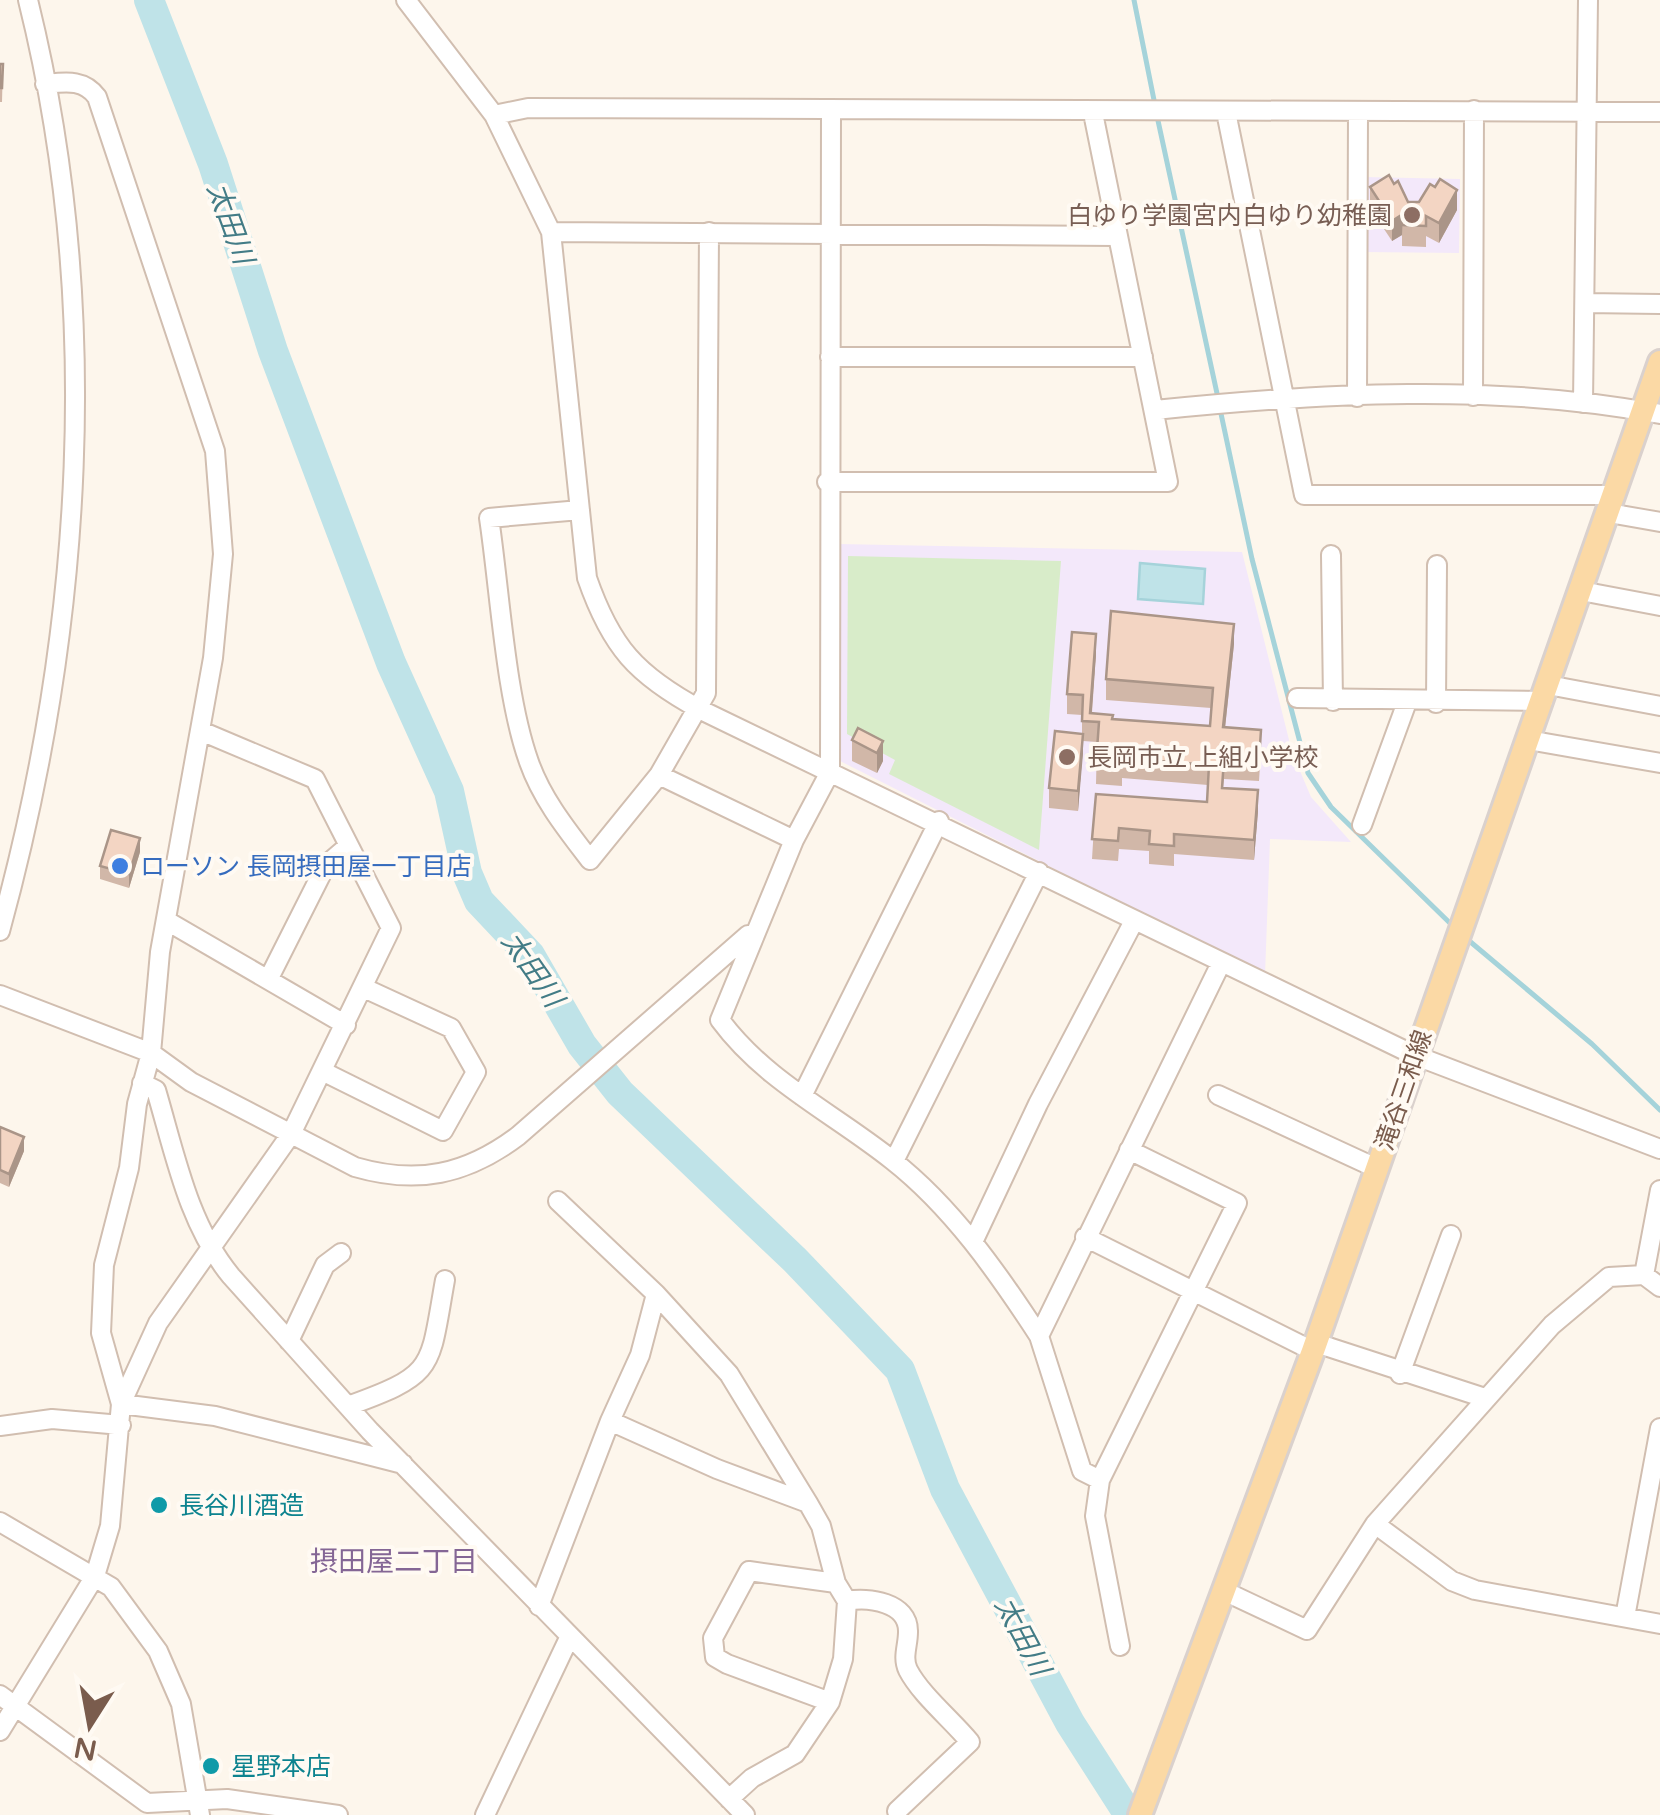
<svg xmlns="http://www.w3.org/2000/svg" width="1660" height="1815" viewBox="0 0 1660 1815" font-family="'Varela Round','Noto Sans JP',sans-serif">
<rect width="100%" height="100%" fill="#fdf6ec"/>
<!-- education -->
<path fill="#f3e8fa" d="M1364 177 1460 179 1459 253 1363 252Z
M838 544 1242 552 1292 752 1311 797 1351 842 1270 839 1265 975 840 761Z"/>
<!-- green -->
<path fill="#d8ecc9" d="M848 556 1061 561 1039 850 889 774 895 760 847 734Z"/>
<!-- water -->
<path fill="#bfe3e8" stroke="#a5d3da" stroke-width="2.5" d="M1140 563 1205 569 1203 604 1138 599Z"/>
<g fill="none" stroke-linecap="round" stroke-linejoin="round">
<!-- stream -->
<path stroke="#a5d3da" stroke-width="5" d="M1134 0 1155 105
M1157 116 1218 398
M1220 409 1252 559 1308 773 1331 807 1455 928
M1467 939 1592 1044 1660 1110"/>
<!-- river -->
<path stroke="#bfe3e8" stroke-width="30" d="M149 0 213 164 273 351 391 663 449 791 467 873 479 901 530 955 582 1045 620 1093 795 1260 900 1370 945 1489 1070 1723 1129 1815"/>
<defs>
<path id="minor" d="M406 0 494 115 551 232 587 578C611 647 636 675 701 710L1414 1055 1660 1149
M831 111 830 772 794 840 720 1020C765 1081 833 1113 892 1160 952 1207 998 1273 1039 1336L1221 963
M1226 112 1304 495H1615
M494 115 528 108 1660 112
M551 232 1116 236
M1585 303 1660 304
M830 357H1143
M1473 396 1474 110
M1357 397 1358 113
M1583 403 1588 0
M1155 410C1321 393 1495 383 1660 414
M827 482H1168L1093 113
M580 510 489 518C500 591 505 695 529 762 542 799 567 830 590 860L659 775 706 693 709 232
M1609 513 1660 522
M1331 555 1333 701
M1581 591 1660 606
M1548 685 1660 706
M1297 698 1543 701
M1436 703 1437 565
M1528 740 1660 763
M659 775 794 840
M1362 825 1407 702
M167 921 346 1025
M0 931C83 629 104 306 28 0
M269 978 326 865 347 847
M0 995 151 1053 191 1082 355 1167C417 1185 466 1175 518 1136L748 935
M324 1072 443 1131 476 1072 451 1028 364 988
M142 1083 156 1090C175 1154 188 1224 231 1276L370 1431 745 1815
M1218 1095 1376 1168
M802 1096 939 821
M894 1161 1039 872
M558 1201 656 1294
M1085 1237 1313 1351
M973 1242 1038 1104 1134 921
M1644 1275 1660 1190
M1039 1336 1082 1471 1100 1480 1237 1203 1129 1150
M289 1341 325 1265 341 1253
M1316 1343 1485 1398
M1400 1374 1451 1235
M121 1404 158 1323 291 1134 391 928 315 779 201 731
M121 1404 215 1416 403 1464
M348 1406C437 1374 429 1369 445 1280
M610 1421 640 1355 656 1294 729 1374 808 1503
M0 1426 52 1419 121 1425
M1100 1480 1095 1516 1120 1646
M0 1522 111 1587 158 1651 181 1704 200 1815
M1375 1524 1452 1581 1475 1590 1660 1624
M1224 1591 1307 1630 1375 1524 1552 1325 1609 1277 1644 1275 1660 1287
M847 1601C868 1597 909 1602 908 1632 908 1646 902 1657 908 1670 921 1695 952 1720 970 1742L897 1811
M539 1606 610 1421 717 1469 808 1503 821 1526 836 1583 847 1601 843 1659 830 1702
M1625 1617 1660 1428
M0 1695 147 1803 227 1799 338 1815
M0 1731 95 1576 110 1526 121 1404 101 1333 104 1265 129 1168 137 1104 151 1053 160 952 213 658 223 554 215 451 97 97C84 79 66 82 45 84
M729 1799 752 1778 795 1754 830 1702 727 1664 715 1657 713 1638 749 1571 836 1583
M485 1815 569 1638"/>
<path id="major" d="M1140 1815 1313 1351 1660 362"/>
</defs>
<!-- minor casing -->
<use href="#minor" stroke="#d1beb0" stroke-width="22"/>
<!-- major casing -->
<use href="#major" stroke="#dad1cd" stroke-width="28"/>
<!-- minor -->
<use href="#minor" stroke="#fff" stroke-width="18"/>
<!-- major -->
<use href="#major" stroke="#fbd9a5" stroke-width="22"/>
</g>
<!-- wall -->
<path fill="#d1b7a8" d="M0 64H3L2 102H0Z
M1394 184 1408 202 1457 210 1439 243 1426 236V247L1402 246V235L1392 241 1370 208V187Z
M1234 644 1225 727 1261 750 1259 781 1224 779 1223 788 1258 811 1254 860 1174 854V866L1149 864V851L1119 849 1118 861 1092 859 1096 794 1207 802 1208 785 1122 778V786L1096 784 1097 742 1083 741 1078 811 1049 808V788L1082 733V715L1067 714V694L1096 654 1092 713 1113 719 1210 726 1211 708 1106 700V679Z
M858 728 883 761 877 773 852 761V740Z
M140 852 129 888 100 879V866Z
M0 1127 24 1151 9 1187 0 1183Z"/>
<!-- shaded-wall -->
<path fill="#aa9588" d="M1457 190V210L1439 243V223Z
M1403 214 1402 235 1392 241V221Z
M1234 624V644L1223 747V727Z
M1096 634V654L1091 722H1090Z
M1083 734V754L1078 811V791Z
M883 741V761L877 773V753Z
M1258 790V811L1254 860V840Z
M140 838V852L129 888V874Z
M24 1137V1151L9 1187V1174Z"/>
<!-- building -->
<path fill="#f3d5c3" stroke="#aa9588" stroke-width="2.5" d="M0 64H3L2 88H0Z
M1389 175 1394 184 1398 181 1408 202H1419L1430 184 1435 187 1440 179 1457 190 1439 223 1426 216V226L1402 225 1403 214 1392 221 1370 187Z
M1111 611 1234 624 1223 727 1261 730 1259 761 1224 759 1222 788 1258 790 1254 840 1174 834V846L1149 844 1150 831 1119 828 1118 841 1092 839 1096 794 1207 802 1209 765 1122 758V766L1096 764 1099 722 1082 721 1083 695 1067 694 1072 632 1096 634 1090 713 1113 715 1112 719 1210 726 1213 688 1106 679Z
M858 728 883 741 877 753 852 740Z
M1055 731 1083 734 1078 791 1049 788Z
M111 830 140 838 129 874 100 866Z
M0 1127 24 1137 9 1174 0 1170Z"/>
<!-- markers -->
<g fill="#8d6e63" stroke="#fffaf3" stroke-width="4">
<circle cx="1412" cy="215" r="10"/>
<circle cx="1067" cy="757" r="10"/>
</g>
<circle fill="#3f7fe0" stroke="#fffaf3" stroke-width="4" cx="120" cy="866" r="10"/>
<g fill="#0f9aa8" stroke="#fffaf3" stroke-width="4">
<circle cx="159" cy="1505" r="10"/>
<circle cx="211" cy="1766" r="10"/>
</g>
<g text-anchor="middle" stroke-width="8" stroke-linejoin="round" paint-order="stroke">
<!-- education labels -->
<g font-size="25" fill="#785e54" stroke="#fffaf3" text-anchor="end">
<text x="1392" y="224">白ゆり学園宮内白ゆり幼稚園</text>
<text x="1087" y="766" text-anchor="start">長岡市立 上組小学校</text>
</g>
<!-- shop labels -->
<g font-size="25" fill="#366cbe" stroke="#fffaf3" text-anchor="start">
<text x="140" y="875">ローソン 長岡摂田屋一丁目店</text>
</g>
<!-- street labels -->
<g font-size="25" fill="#7a5c4d" stroke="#fffaf3">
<text transform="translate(1403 1090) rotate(-71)" y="9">滝谷三和線</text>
</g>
<!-- culture labels -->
<g font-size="25" fill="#0d838f" stroke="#fffaf3" text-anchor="start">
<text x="179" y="1514">長谷川酒造</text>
<text x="231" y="1775">星野本店</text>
</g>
<!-- water labels -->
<g font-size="28" font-style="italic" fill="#437c86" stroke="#fffaf3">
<text transform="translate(231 223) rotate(70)" y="10">太田川</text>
<text transform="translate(533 969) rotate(55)" y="10">太田川</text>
<text transform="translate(1023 1636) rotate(62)" y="10">太田川</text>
</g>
<!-- neighbourhood labels -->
<g font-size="28" fill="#846695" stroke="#fffaf3">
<text x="394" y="1571">摂田屋二丁目</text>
</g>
</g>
<!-- north arrow -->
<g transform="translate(90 1725) rotate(191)" stroke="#fffaf3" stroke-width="8" paint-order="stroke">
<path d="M0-8L18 38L0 25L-18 38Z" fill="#7a5c4d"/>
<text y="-15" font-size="28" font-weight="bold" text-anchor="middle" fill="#7a5c4d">N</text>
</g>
</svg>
